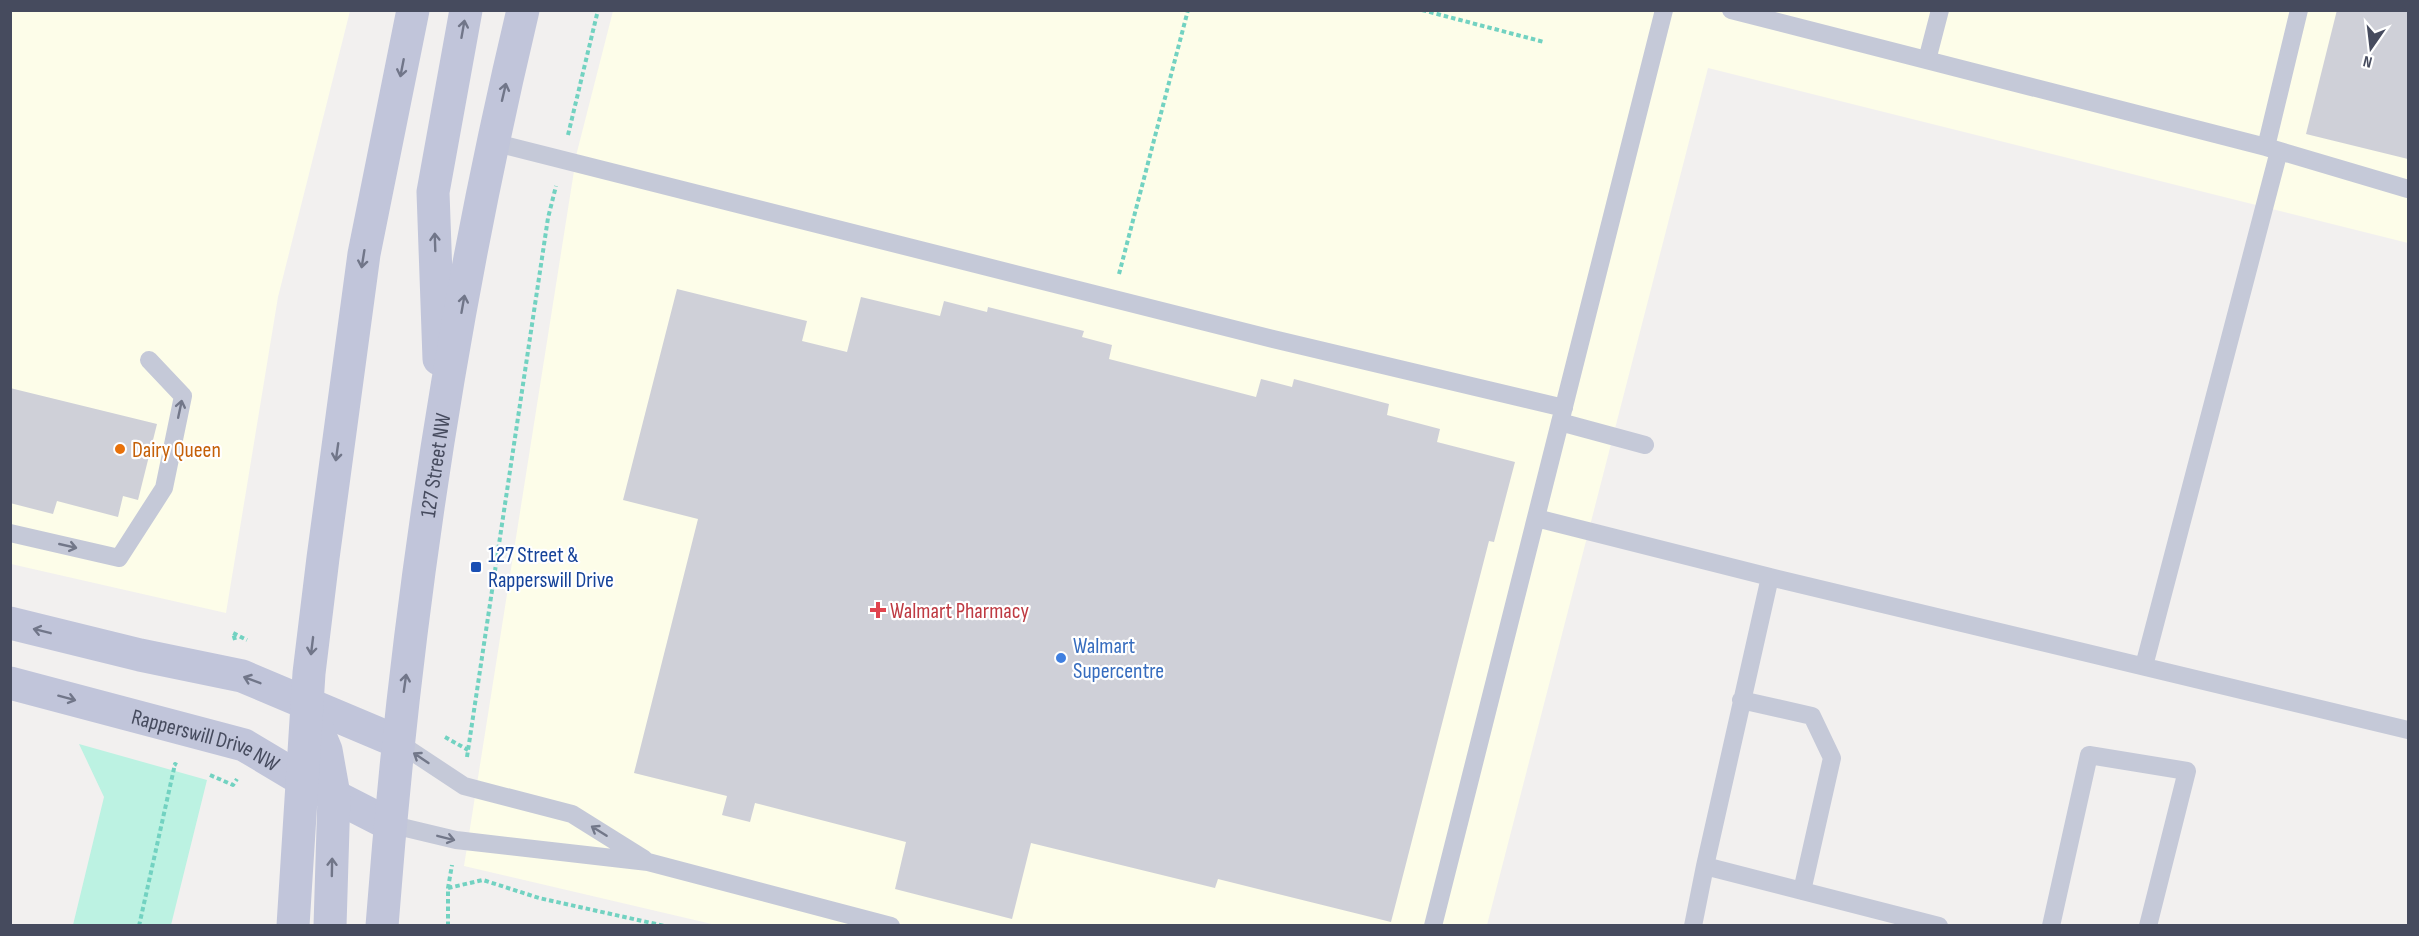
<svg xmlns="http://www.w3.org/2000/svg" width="2419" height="936" viewBox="0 0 2419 936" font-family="'Sofia Sans Condensed',sans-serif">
<rect width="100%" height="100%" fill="#f2f0ef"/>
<!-- commercial -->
<path fill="#fdfde9" d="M11 11H350L278 297 226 613 11 564Z
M613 11H2408V243L1708 68 1487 925H716L464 866 577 152Z"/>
<!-- green -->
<path fill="#bcf2e2" d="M79 744 207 780 171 925H73L104 797Z"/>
<!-- building -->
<path fill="#cfd0d8" d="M2337 10H2408V159L2306 134Z
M677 289 807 321 802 341 847 352 861 297 940 316 944 301 987 312 988 307 1084 331 1082 337 1112 345 1109 359 1256 397 1261 379 1292 387 1294 379 1389 404 1387 415 1440 429 1437 442 1515 462 1494 542 1489 541 1391 922 1218 879 1215 888 1031 843 1012 919 895 889 906 842 755 803 750 822 722 815 727 796 634 773 698 519 623 500Z
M10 388 157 424 138 500 123 496 118 517 57 501 53 514 10 503Z"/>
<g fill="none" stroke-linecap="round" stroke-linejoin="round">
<!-- path -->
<path stroke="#72d2c1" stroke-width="4" stroke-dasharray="4.5 3" stroke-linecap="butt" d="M1422 10 1544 42
M568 135 598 10
M1119 274 1188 10
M235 640 233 633 247 640
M445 737 468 750
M467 757 548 218 556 186
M210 775 233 785 237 779
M448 888 483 880 539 898 665 926
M139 926 175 764 177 765
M448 926V888L452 865"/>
<!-- lane -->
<path stroke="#c5c9d8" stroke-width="18" d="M1731 10 2266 147 2408 189
M1927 60 1940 10
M492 142 1273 339 1564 408
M2266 147 2299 10
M1560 422 1645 445
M1536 518 1770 577 1705 866 1939 926
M10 533 119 558 164 488 183 396 149 360
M1770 577 2408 730
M2144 666 2279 151
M1741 700 1812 716 1832 758 1802 891
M396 741 464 786 572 814 644 859
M389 824 456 840 648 862 891 926
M1433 926 1664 10
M1693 926 1705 866
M2051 926 2089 755 2187 771 2148 926"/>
<!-- secondary -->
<g stroke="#c1c5da" stroke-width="33">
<path d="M439 359 433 192 466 10"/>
<path d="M10 623 140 655 242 676 396 741"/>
<path id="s1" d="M10 683 244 745 301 779 389 824"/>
<path d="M309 709 326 750 334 795 330 926"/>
<path d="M293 926 309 673 323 558 364 254 413 10"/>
<path id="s2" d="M382 926C405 620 452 309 523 10"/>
</g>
</g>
<!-- one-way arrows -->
<defs><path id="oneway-shaft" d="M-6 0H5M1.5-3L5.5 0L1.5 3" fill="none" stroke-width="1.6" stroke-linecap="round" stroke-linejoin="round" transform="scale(1.5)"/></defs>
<g stroke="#717689">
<use href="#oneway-shaft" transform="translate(463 29) rotate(-80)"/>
<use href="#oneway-shaft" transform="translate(402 68) rotate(101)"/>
<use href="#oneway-shaft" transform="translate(504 92) rotate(-77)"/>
<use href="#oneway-shaft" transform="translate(435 242) rotate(-92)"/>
<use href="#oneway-shaft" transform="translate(363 259) rotate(99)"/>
<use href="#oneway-shaft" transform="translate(463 304) rotate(-80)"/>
<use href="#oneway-shaft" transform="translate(337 452) rotate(98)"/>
<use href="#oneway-shaft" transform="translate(42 631) rotate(-166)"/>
<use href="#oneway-shaft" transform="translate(312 646) rotate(97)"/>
<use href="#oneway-shaft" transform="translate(252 680) rotate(-159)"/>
<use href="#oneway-shaft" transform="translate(405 683) rotate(-82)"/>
<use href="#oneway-shaft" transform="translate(67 698) rotate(15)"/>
<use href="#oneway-shaft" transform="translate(332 867) rotate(-89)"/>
</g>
<g stroke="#727789">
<use href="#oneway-shaft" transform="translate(180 409) rotate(-78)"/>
<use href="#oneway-shaft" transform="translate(68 546) rotate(13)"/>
<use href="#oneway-shaft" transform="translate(421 758) rotate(-146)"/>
<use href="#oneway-shaft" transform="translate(599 831) rotate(-148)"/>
<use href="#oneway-shaft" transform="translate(446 838) rotate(14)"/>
</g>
<!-- markers -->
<circle fill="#e8710a" stroke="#fff" stroke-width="2" cx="120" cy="449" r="6"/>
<rect fill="#1a4fb4" stroke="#fff" stroke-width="2" x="470" y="561" width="12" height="12" rx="3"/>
<path fill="#e0444e" stroke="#fff" stroke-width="2" d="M875 601h6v6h6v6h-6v6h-6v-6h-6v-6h6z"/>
<circle fill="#3f7fe0" stroke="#fff" stroke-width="2" cx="1061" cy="658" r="6"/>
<g text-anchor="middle" stroke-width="4.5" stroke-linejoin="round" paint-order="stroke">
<!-- food labels -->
<g font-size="22" fill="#c56008" stroke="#fff" text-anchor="start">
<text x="132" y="457">Dairy Queen</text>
</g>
<!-- street labels -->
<g font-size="22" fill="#464b5e" stroke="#fff">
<text dy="8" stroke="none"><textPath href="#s2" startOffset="464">127 Street NW</textPath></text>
<text dy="8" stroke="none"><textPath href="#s1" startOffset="204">Rapperswill Drive NW</textPath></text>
</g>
<!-- transit labels -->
<g font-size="22" fill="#164399" stroke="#fff" text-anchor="start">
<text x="488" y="562">127 Street &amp;<tspan x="488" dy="25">Rapperswill Drive</tspan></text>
</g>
<!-- health labels -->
<g font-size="22" fill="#be3a42" stroke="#fff" text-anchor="start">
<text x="890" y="618">Walmart Pharmacy</text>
</g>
<!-- shop labels -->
<g font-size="22" fill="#366cbe" stroke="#fff" text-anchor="start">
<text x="1073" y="653">Walmart<tspan x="1073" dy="25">Supercentre</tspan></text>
</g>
</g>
<!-- border -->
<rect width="2419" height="936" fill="none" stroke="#464b5e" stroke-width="24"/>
<!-- north arrow -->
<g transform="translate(2371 48) rotate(194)" stroke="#ffffff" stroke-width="4.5" paint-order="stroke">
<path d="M0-4.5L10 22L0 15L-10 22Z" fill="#464b5e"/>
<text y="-9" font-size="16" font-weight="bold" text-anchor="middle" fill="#464b5e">N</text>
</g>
</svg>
